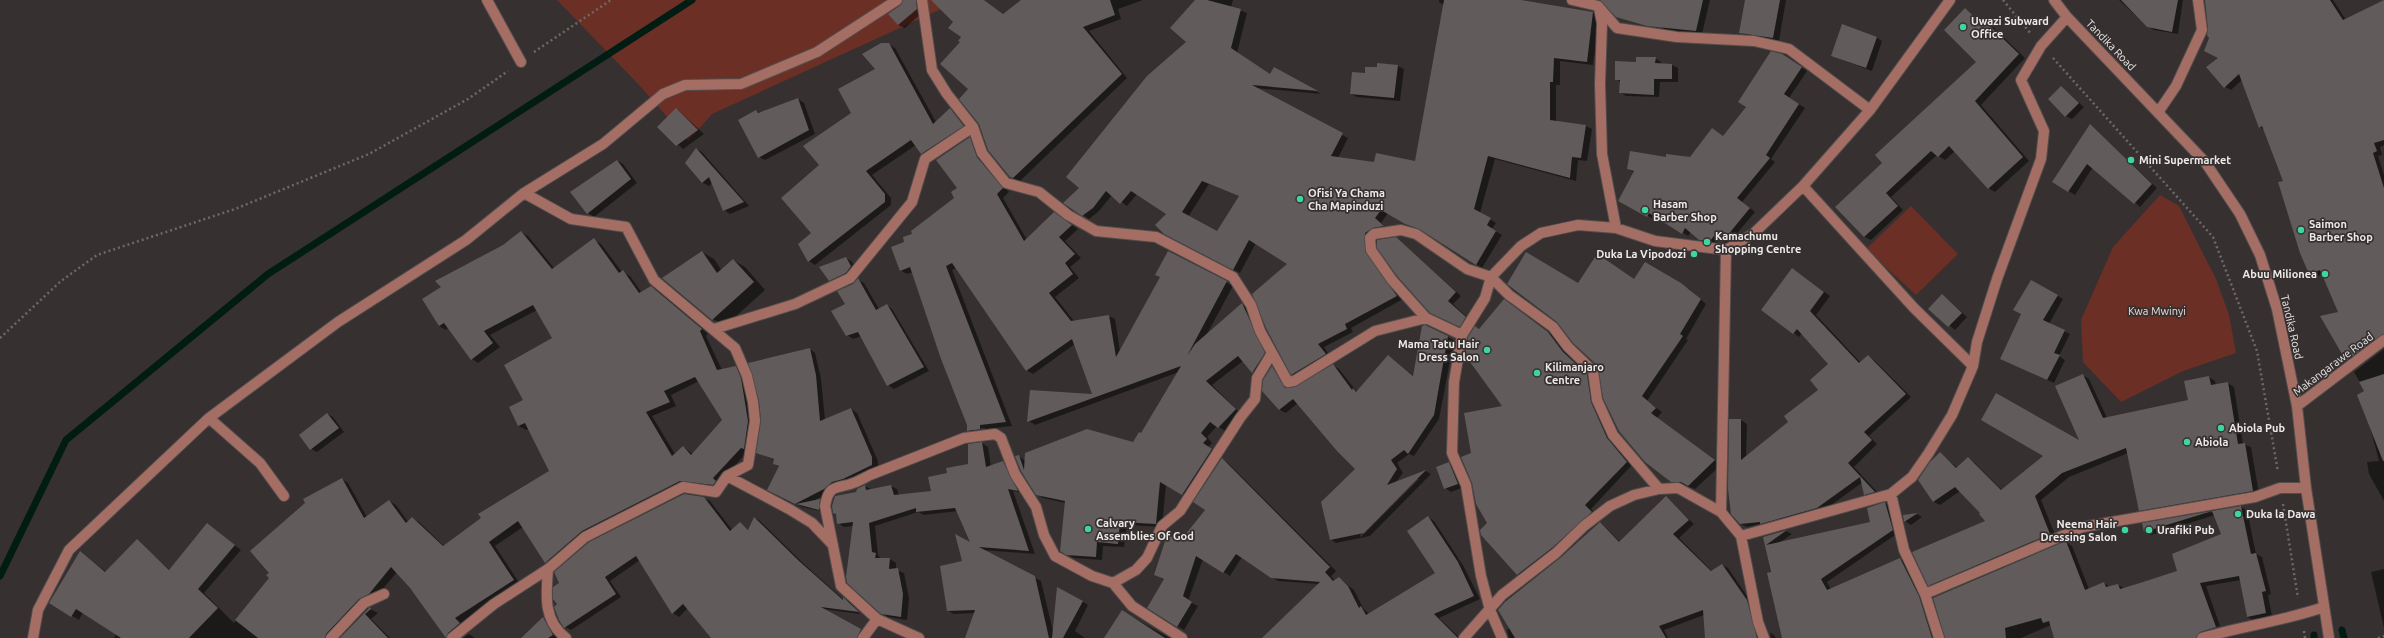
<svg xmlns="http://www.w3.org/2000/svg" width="2384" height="638" viewBox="0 0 2384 638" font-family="Ubuntu,sans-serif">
<rect width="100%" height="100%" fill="#363130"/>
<!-- green -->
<path fill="#6b2f25" d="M557 0H961L712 114 688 141 641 87Z
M2160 195 2179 206 2216 279 2229 315 2236 353 2183 371 2121 402 2083 362 2081 320 2113 247Z
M1911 206 1958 254 1916 295 1866 249Z"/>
<!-- shadow -->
<path fill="#0007" fill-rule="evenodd" d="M903 0H924L923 12 905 28 898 25Z
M933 0H984L1003 14 1022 0H1143L1118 9 1121 19 1089 31 1127 78 1020 181 1010 177 970 89 962 37 954 22Z
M1196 0H1233L1231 7 1247 13 1237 53 1271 75 1275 68 1321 94 1255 88 1348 138 1338 158 1374 163 1416 162 1444 5 1439 2V0H1515L1592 12 1599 16 1593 65 1560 61V85H1556V122L1586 126 1592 129 1587 161 1578 160 1576 181 1495 159 1480 213 1496 223 1492 229 1502 235 1482 268 1425 231 1412 227 1388 213 1381 223 1388 229 1371 237V255L1403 299 1351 328 1353 332 1324 347 1331 358 1299 378 1292 374 1289 264 1256 243 1240 273 1171 237 1167 214 1137 194 1127 206 1112 195 1099 211 1089 219 1083 215 1080 188 1188 43ZM1209 184 1240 196 1217 232 1188 217Z
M1638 0H1710L1702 34 1667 31 1661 27Z
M1746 0H1786L1779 41 1746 36 1741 32Z
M2119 0H2183L2178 34 2154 30 2147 26Z
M2206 0H2333L2346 20 2384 9V145L2380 147 2382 155 2378 156 2384 175V340L2353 363 2347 360 2339 313 2323 274 2316 277 2310 274 2301 252 2284 181 2264 130 2260 127 2242 80 2231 90 2225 87 2219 58 2210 38Z
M1965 9 1986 26 1988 24 1994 28 2025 58 1981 105 2029 161 1995 192 1988 188 1955 151 1945 160 1937 155 1891 197 1903 210 1871 240 1865 237 1837 207 1884 163 1977 62Z
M1876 37 1882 41 1872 71 1832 56Z
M888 44 895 48 936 122 950 109 956 113 969 129 928 157 922 153 916 145 872 175 891 198V205L815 265 809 261 821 165 852 114Z
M1655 58 1661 62V64L1672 65 1678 68V82H1660L1659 97 1626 96 1620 92 1621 82 1616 79 1637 63Z
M1788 59 1807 71 1789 98 1805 108 1771 159 1775 162 1742 202 1755 212 1728 244 1720 239 1716 244 1706 243 1691 232 1688 236 1655 216 1654 219 1625 204 1635 173 1628 169 1667 158H1690L1724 137Z
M1398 66 1404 69 1400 101 1357 97 1351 94 1366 74Z
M2061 87 2084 107 2072 119 2066 116Z
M798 99 804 103 815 134 765 160 759 157 756 111 761 113Z
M677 109 704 134 683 149 658 127Z
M2090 125 2157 188 2140 207 2093 167 2075 195 2053 181Z
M970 138 976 142 983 161 1009 192 1003 198 1027 240 1060 217 1078 229 1065 241 1081 258 1070 267 1079 278 1055 297 1074 321 1109 316 1115 319 1120 351 1161 277 1169 252 1233 286 1207 334 1242 304 1248 308 1271 357 1259 376 1243 361 1212 385 1241 414 1225 431 1217 426 1207 437 1212 443 1208 447 1218 453 1189 498 1166 484 1162 527 1127 525 1124 547 1103 546 1102 560 1074 558 1061 551 1066 503 1043 498 1037 494 1022 471 1018 456 1026 461 1134 443 1141 434 1179 372 1035 425 1029 421 1093 395 1075 344 1033 374 1026 370 956 268 952 270 1012 426 986 429V433L974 434 968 430V425L913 272 907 274 900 270 906 242 956 198ZM985 428V430L973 431V429Z
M696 149 702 152 749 206 730 214 724 210 712 183 709 186 703 183 686 163Z
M618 161 623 164 637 183 594 217 588 213 571 193Z
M521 232 528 236 554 268 594 240 601 244 622 272 630 276 642 293 651 287 658 291 708 334 706 336 722 370 735 367 742 371 755 425 748 451 719 483 720 488 687 485 589 535 553 566 546 562 523 527 495 546 520 584 461 623 466 628 450 638 397 572 376 597 333 638H114L116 634 83 612 79 620 50 603 80 552 106 572 137 541 170 570 207 524 241 550 204 593 234 623 270 578 342 479 348 483 367 517 389 501 396 505 408 522 412 518 419 522 444 546 551 471 529 429 526 430 519 426 510 407 525 400 554 338 537 310 490 335 500 347 478 363 472 359 448 328 446 330 439 326 504 246ZM699 381 724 420 693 454 683 447 675 454 652 416 676 406 671 395Z
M1396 238 1461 296 1453 304 1471 321 1466 329 1437 316Z
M702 252 714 259 722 271 733 260 745 267 765 290 725 326 713 319 664 278Z
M846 258 852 262 857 270 836 283 830 280Z
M1793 269 1830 296 1816 315 1861 363 1868 357 1874 360 1911 397 1869 436 1877 444 1854 467 1880 495 1871 498 1865 494 1863 482 1823 511 1747 527 1741 524 1730 420H1741L1747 424 1746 457 1789 422 1820 390 1830 364 1802 333 1799 337 1762 310Z
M858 280 864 283 879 309 887 305 892 309 929 371 894 389 888 385 862 336 853 339 847 335V304Z
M1634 280 1688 288 1706 304 1686 339 1688 340 1647 401 1662 412 1657 418 1721 465 1695 489 1672 481 1598 366 1578 284Z
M2031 281 2063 299 2049 324 2070 334 2059 356 2065 360 2054 383 2007 362Z
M1942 295 1967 317 1955 330 1930 309Z
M1509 304 1554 336 1569 356 1593 378 1632 465 1591 509 1597 516 1523 578 1517 574 1488 524 1472 454 1504 407 1476 327 1480 329Z
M1425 326 1454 340 1439 419 1414 456 1409 454 1397 463 1403 473 1396 482 1426 471 1431 474 1370 536 1336 543 1330 539 1356 469 1298 403 1286 413 1280 410 1263 391 1272 367 1278 371 1288 389 1295 388 1333 365 1339 369 1357 392 1389 356 1414 376ZM1416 479H1419L1361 537 1360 535Z
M810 349 815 353 821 379 825 420 851 409 857 413 878 461V468L813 501 820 500 825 504V512L802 507 774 493 779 467 774 464 775 460 758 453Z
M2384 349V501L2369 474 2367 462 2379 461 2370 427 2365 391 2354 372Z
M2083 375 2089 379 2107 418 2189 401 2209 377 2215 381 2216 385 2228 383 2234 387 2243 444 2251 447 2259 494 2146 514 2140 510 2128 453 2069 477 2041 500 2056 537 1935 588 1929 585 1986 521 1982 513 1960 491 1940 505 1934 502 1940 454 1958 468 1968 458 1974 462 2002 490 2081 443Z
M327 414 333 417 344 432 317 452 311 449Z
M982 443 988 447 991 467 1003 462 1009 466 1023 493 1013 491 1035 554 982 550 1041 581 1053 631 1082 601 1088 605 1075 631 1085 638H966L975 613 954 614 948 611 964 561 972 544 958 511 924 515 918 512 875 526 878 555 881 559H890L896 563V570L904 573 909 598 907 620 888 617 881 613 853 526 844 527 838 523 858 489 865 486 871 489 891 486 897 489 899 496 932 492 948 473 969 465Z
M1222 459 1228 463 1336 571 1331 576 1335 581 1339 578 1354 590 1363 608 1369 614 1436 573 1428 517 1434 521 1464 567 1480 599 1439 618 1460 638H1263L1319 584 1278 581 1242 557 1230 576 1203 559 1188 601 1198 606 1184 630 1148 608 1165 580 1155 575 1206 509Z
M1449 463 1455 466 1464 487 1451 492 1445 488Z
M1666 497 1694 524 1679 538 1712 571 1722 565 1728 568 1753 605 1761 638H1706L1704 615 1664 630 1668 638H1509L1507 630 1510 628 1499 610 1601 523 1620 542Z
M704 498 710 501 733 531 741 524 749 530 755 518 760 521 805 565 844 600 849 601 860 614 823 609 866 634 864 638H712L688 608 679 617 673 613 640 560 610 581 621 597 571 630 565 627 558 604Z
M1885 503 1891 507 1898 533 1827 582 1831 589 1900 559 1907 562 1925 601 1937 638H1783L1764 537 1786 531 1792 534 1779 543 1871 523Z
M2241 507 2247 510 2256 554 2262 557 2271 594 2268 595 2272 616 2253 620 2247 617 2241 580 2206 586 2220 626 2161 638H2055L2051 625 2021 638H1986L2066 542 2072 546 2089 589 2104 583 2110 587 2118 585 2124 588 2178 572 2222 535 2215 515 2151 535 2145 532 2143 524 2211 512 2215 514Z
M1917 514 1922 517 1911 525 1905 521 1904 516Z
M2384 569V628L2371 572Z
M370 609 378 613 371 619 390 638H341Z
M1123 612 1170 638H1105Z
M543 618 550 622 559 638H521Z
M1770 632 1774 635 1776 638H1771Z
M469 634 475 638H463Z"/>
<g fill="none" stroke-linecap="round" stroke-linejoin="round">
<!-- stream -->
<path stroke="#011c12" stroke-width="7" d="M0 576 66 440 268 274 692 0
M2342 630 2344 638
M2314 635V638"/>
</g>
<!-- building -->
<path fill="#615c5b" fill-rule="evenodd" d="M903 0H916L917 9 898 25 888 14 901 5Z
M931 0H984L1003 14 1021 0H1110L1115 15 1083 27 1122 74 1013 178 1010 177 988 150 979 124 959 99 968 89 940 64 960 42 958 41 961 37 948 28 953 22Z
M1195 0H1207L1241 9 1231 48 1270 74 1274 67 1318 91 1252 85 1343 133 1331 156 1374 162 1376 153 1415 161 1444 0H1521L1593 12 1587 62 1554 58 1553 82H1550V120L1586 125 1581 158 1572 157 1570 178 1488 156 1474 209 1491 218 1487 225 1496 231 1476 265 1419 229 1405 224 1381 210 1375 218 1384 226 1373 228 1365 233V251L1397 296 1345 324 1347 329 1318 344 1326 354 1291 375 1266 328 1252 294 1287 264 1249 240 1233 270 1164 234 1155 225 1166 214 1131 191 1120 204 1106 191 1093 208 1082 216 1063 203 1079 188 1066 177 1147 76 1186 42 1170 28ZM1202 181 1239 196 1217 231 1182 212Z
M1600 0H1703L1696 31 1647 26 1616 17Z
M1745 0H1780L1773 38 1739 33Z
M2121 0H2178L2172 32 2147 27Z
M2205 0H2330L2343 20 2384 0V140L2374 143 2377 151 2373 153 2384 188V334L2346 361 2320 316 2338 312 2320 270 2309 274 2300 253 2278 182 2283 181 2262 126 2259 128 2239 74 2224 88 2206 67 2218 58 2204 51 2209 38 2207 35 2208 29Z
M1965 8 1984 26 1987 23 2019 54 1975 101 2023 157 1988 189 1949 146 1938 157 1931 151 1886 193 1898 206 1864 237 1835 207 1882 163 1875 155 1976 62 1944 30Z
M1842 24 1877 37 1866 68 1831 56Z
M881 43H889L933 124 950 108 964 126 921 154 911 140 866 171 885 194V202L808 262 798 244 811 233 781 198 819 165 803 146 851 113 838 89 875 69 862 54Z
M1771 51 1782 54 1802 67 1784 94 1799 104 1766 155 1770 158 1737 198 1750 208 1722 242 1714 236 1710 241 1699 240 1685 228 1682 234 1649 213 1647 217 1618 201 1634 171 1627 169 1630 151 1666 157V154L1690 157 1712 128 1723 136 1746 107 1738 102Z
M1636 57H1656L1655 63 1672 64V79H1654V95L1619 93 1620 80H1615V61L1636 62Z
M1377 63 1398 65 1394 98 1350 94 1352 72 1365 73V67H1377Z
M2061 86 2079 103 2065 117 2048 99Z
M798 98 809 130 758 158 738 120 756 110 758 113Z
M676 108 698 130 676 146 657 127Z
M2090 124 2152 184 2134 204 2087 164 2068 192 2052 182Z
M970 137 977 157 1003 188 997 194 1024 241 1054 212 1072 225 1059 237 1075 254 1065 263 1073 274 1049 293 1071 321 1109 315 1116 357 1160 277 1155 275 1168 251 1227 281 1187 356 1195 344 1242 303 1265 353 1252 373 1238 356 1206 381 1236 409 1218 428 1210 422 1201 433 1207 439 1203 443 1212 449 1182 495 1160 482 1156 524 1120 522 1118 544 1097 542 1096 557 1066 555 1060 551 1065 501 1036 495 1021 471 1015 456 1019 455 1024 470 1025 453 1087 429 1133 442 1139 432 1141 433 1181 366 1027 422 1030 390 1092 394 1072 339 1026 371 952 263 946 266 1006 422 980 425V429L967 431V425L941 359 910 267 900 271 891 247 904 242 903 237 912 234 911 231 954 198 951 192 957 188 936 160Z
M696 148 744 202 723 211 709 177 702 183 685 163Z
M617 160 631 179 587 214 570 192Z
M521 231 552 269 594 238 619 273 623 270 639 293 651 286 702 329 700 331 717 370 736 366 741 378 748 421 744 449 741 448 713 478 716 481 713 485 680 481 582 531 545 563 518 521 489 542 514 580 455 618 460 623 448 633 446 638 410 588 391 567 369 594 359 599 326 634 325 638H258L235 620 269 578 266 575 269 573 250 551 305 503 303 499 342 478 364 518 389 500 406 523 412 517 443 546 481 518 478 514 549 471 525 423 518 426 509 407 523 400 504 365 552 338 533 305 484 331 493 343 471 360 444 323 439 326 422 299 441 287 435 281 503 245ZM695 377 722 420 691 455 683 446 672 456 646 412 670 402 664 391Z
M1396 237 1456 292 1448 301 1466 317 1460 327 1430 313 1397 276 1377 248V240Z
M702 251 717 273 733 259 754 282 712 320 662 278Z
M1526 252 1578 283 1595 257 1597 258 1599 255 1634 279 1645 262 1681 283 1701 299 1680 334 1683 336 1642 396 1656 408 1651 413 1715 460 1688 486 1681 482H1671L1645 462 1619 431 1603 398 1598 366 1573 343 1557 322 1507 284Z
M846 257 851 266 846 273 829 281 819 267Z
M1792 268 1824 292 1810 311 1859 363 1868 355 1906 394 1864 432 1872 440 1848 463 1875 492 1864 495 1860 477 1817 508 1760 524V522L1740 524 1731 514 1728 489 1729 419H1741V460L1788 422 1784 416 1818 390 1810 380 1828 364 1797 329 1793 334 1761 310Z
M858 278 876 310 887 304 924 367 887 386 858 332 846 336 831 311 845 304 837 291 853 284Z
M2031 280 2058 295 2043 320 2065 330 2054 353 2060 355 2047 380 2000 359 2021 314 2013 310Z
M1942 294 1962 313 1948 327 1928 309Z
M1504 299 1548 332 1563 352 1587 374 1591 402 1607 438 1627 462 1585 505 1592 512 1552 548 1517 575 1481 535 1480 530 1487 523 1476 504 1472 483 1461 457 1471 453 1464 413 1502 406 1465 355 1468 337 1475 326 1479 329Z
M1425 325 1448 336 1434 415 1408 454 1404 450 1391 460 1397 469 1387 485 1426 470 1364 533 1330 540 1321 502 1355 469 1337 451 1293 399 1279 410 1262 391 1263 380 1272 366 1285 388 1295 387 1333 364 1352 390 1353 388 1356 392 1388 355 1413 376 1422 326Z
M810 348 816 375 820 421 851 408 872 457V465L843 479 832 482 824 489 795 504 767 490 779 466 773 464 774 459 756 453 761 420 759 401 748 363Z
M2083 374 2103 418 2188 400 2184 381 2209 376 2211 385 2228 382 2238 444 2245 443 2253 491 2139 511 2126 448 2062 473 2035 496 2050 534 1928 586 1912 552 1985 521 1979 514 1980 513 1955 487 1933 502 1918 480 1930 462 1940 452 1956 468 1968 457 2001 490 2043 456 1981 420 1996 393 2079 440 2055 386Z
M2384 374V461H2383L2357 395 2364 391 2359 382Z
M327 413 339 428 310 450 299 435Z
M982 442 986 467 1003 461 1018 491 1008 489 1029 551 979 547 1035 576 1049 638H965L975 610 947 611 940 566 962 561 955 534 970 542 955 508 916 512V508L869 523 872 552 876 553 875 558H890L889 569 898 568 903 594 901 617 881 614 847 583 846 577 853 522 837 524 836 514 833 513 832 506 835 496 856 492 857 489 865 485 866 490 891 485 894 495 931 491 928 477 947 473 946 468 968 464V444Z
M1222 458 1330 567 1325 572 1333 581 1339 577 1348 586 1359 608 1361 606 1366 615 1435 573 1407 531 1428 516 1458 562 1474 596 1434 614 1458 638H1262L1320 582 1271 578 1236 554 1223 573 1196 556 1183 596 1192 602 1177 627 1147 608 1164 579 1154 575 1167 535 1181 540 1205 510 1193 502Z
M1449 462 1458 484 1444 489 1436 467Z
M684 494 704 497 730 531 740 522 748 530 754 517 799 561 843 600V597L859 612 821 607 861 629 857 638H711L683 604 672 614 636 556 605 577 616 594 564 628 559 620 554 607 557 604 553 599V587L559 583 554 572 589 542Z
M1666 496 1689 520 1673 534 1711 571 1722 564 1747 600 1757 638H1705L1703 610 1659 626 1666 638H1515L1498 610 1505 602 1560 558 1600 522 1619 542Z
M820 499 819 510 796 504Z
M1885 502 1893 530 1821 579 1827 590 1900 558 1919 596 1932 638H1782L1767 573 1771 572 1763 537 1787 530 1766 545 1870 522 1867 508Z
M2241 506 2251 554 2256 553 2266 591 2262 592 2266 613 2247 617 2239 576 2200 583 2216 627 2200 632 2196 638H2054L2049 621 2043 623 2041 618 2005 628 2006 638H1945L1933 598 2066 541 2085 590 2104 582 2106 587 2118 584 2120 589 2143 582 2177 571 2172 554 2221 534 2212 511Z
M2212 511 2144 532 2142 523Z
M1918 513 1904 522 1903 515Z
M207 523 235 545 198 589 218 608 189 638H121L76 609 71 617 49 603 80 551 105 572 137 539 169 570Z
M1057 587 1083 601 1063 638H1052Z
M370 607 371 609 365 614 388 638H340Z
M1122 610 1165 638H1104Z
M543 617 553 635 548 638H521Z"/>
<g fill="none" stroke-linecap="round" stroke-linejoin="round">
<defs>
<path id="minor" d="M487 0 521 62
M922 0 932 70 947 94 973 127 982 153 1006 183 1039 192 1068 215 1096 231 1156 237 1233 277 1251 305 1260 331 1288 382 1294 381 1375 331 1426 318
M1572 0 1598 6 1617 28 1677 37 1754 41 1789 49 1870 110
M2054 0 2067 17 2205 162 2240 214 2260 255 2277 309 2297 406 2306 488 2329 638
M1599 8 1602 23 1600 84 1602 154 1616 228
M2159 111 2176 86 2202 30 2198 0
M1803 186 1914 308 1973 366
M524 193 571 219 626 227 654 280 735 348 747 376 753 402 755 421 748 465 727 476
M1726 250 1721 512 1741 536 1758 622 1764 638
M714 329 795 304 850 278 912 202 925 159 973 127
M1462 335 1426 318 1392 280 1371 250 1370 238 1374 234 1401 230 1416 234 1467 269 1491 277 1509 295 1553 327 1568 347 1593 371 1597 400 1613 435 1659 489
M2297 406 2384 340
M209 418 260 463 284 496
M1891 494 1904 550 1925 594 1939 638
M1741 536 1891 494 1912 477 1928 454 1952 415 1973 366 1977 342 1997 279 2041 159 2044 131 2021 80 2041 46 2067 17
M548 569C546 595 543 621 566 638
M1113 583 1136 570 1147 558 1162 526 1180 511 1187 500 1240 418 1255 399 1257 378 1272 353
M1925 594 2083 527 2255 497 2280 488H2306
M33 638 38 610 69 550 209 418 338 322 466 240 524 193 603 144 663 94 685 85 741 84 817 52 897 0
M331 638 364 603 384 594
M452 638 494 604 548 569 585 537 683 487 716 492 727 476 789 509 812 523 833 545
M863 638 877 619
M919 638 877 619 841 586 825 506C829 482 838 490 856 482 861 480 866 477 870 475L964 438 995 434 1001 438 1015 474 1036 507 1044 535 1055 556 1092 576 1113 583 1132 606 1182 638
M1464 638 1502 595 1556 553 1584 526 1610 506 1634 495 1659 489 1678 488 1721 512
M1502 638 1490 610 1481 576 1466 485 1452 453 1454 382 1462 335 1485 298 1491 277 1521 246 1541 233 1578 225 1616 228 1655 241 1726 250 1753 234 1803 186 1870 110 1950 0
M2202 638C2242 626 2284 621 2324 607"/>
</defs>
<!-- minor casing -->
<use href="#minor" stroke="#534e4d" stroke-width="12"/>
<!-- path -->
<path stroke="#6e6968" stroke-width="2.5" stroke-dasharray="2 3" stroke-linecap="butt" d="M2003 0 2031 34
M534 52 611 0
M2053 58 2213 237 2257 351 2278 472
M0 338 61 281 97 255 235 209 369 154 468 99 508 71
M2283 504 2298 598
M2304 631 2305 638
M2378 638 2384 636"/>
<!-- minor -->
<use href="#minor" stroke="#a56e64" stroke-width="10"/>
</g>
<!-- markers -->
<g fill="#40d4a1" stroke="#363130" stroke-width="1.5">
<circle cx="1963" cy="27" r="4"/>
<circle cx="2131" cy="160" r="4"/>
<circle cx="1300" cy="199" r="4"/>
<circle cx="1645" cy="210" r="4"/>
<circle cx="2301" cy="230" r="4"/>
<circle cx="1707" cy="242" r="4"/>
<circle cx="1694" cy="254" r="4"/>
<circle cx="2325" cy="274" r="4"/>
<circle cx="1487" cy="350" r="4"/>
<circle cx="1537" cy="373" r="4"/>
<circle cx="2221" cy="428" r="4"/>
<circle cx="2187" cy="442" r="4"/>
<circle cx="2238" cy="514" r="4"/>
<circle cx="1088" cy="529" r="4"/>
<circle cx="2125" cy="530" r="4"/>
<circle cx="2149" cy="530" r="4"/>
</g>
<g text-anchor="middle" stroke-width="3.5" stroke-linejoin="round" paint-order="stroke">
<!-- poi labels -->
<g font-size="11" font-weight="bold" fill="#ece9e8" stroke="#363130" text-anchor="start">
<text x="1971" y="25">Uwazi Subward<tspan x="1971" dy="13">Office</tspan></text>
<text x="2139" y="164">Mini Supermarket</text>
<text x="1308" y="197">Ofisi Ya Chama<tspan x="1308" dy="13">Cha Mapinduzi</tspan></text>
<text x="1653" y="208">Hasam<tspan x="1653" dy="13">Barber Shop</tspan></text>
<text x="2309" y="228">Saimon<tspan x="2309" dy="13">Barber Shop</tspan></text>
<text x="1715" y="240">Kamachumu<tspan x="1715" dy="13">Shopping Centre</tspan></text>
<text x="1686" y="258" text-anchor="end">Duka La Vipodozi</text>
<text x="2317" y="278" text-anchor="end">Abuu Milionea</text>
<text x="1479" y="348" text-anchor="end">Mama Tatu Hair<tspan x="1479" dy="13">Dress Salon</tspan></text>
<text x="1545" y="371">Kilimanjaro<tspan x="1545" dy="13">Centre</tspan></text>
<text x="2229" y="432">Abiola Pub</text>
<text x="2195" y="446">Abiola</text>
<text x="2246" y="518">Duka la Dawa</text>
<text x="1096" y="527">Calvary<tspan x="1096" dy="13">Assemblies Of God</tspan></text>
<text x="2117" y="528" text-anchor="end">Neema Hair<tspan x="2117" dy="13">Dressing Salon</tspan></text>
<text x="2157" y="534">Urafiki Pub</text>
</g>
<!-- street labels -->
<g font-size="11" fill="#ece9e8" stroke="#363130">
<text transform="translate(2111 45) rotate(46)" y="4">Tandika Road</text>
<text transform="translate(2292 327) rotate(77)" y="4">Tandika Road</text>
<text transform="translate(2333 364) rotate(-37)" y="4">Makangarawe Road</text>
</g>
<!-- park labels -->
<g font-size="11" fill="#f2dbd6" stroke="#363130">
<text x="2157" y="315">Kwa Mwinyi</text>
</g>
</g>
</svg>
